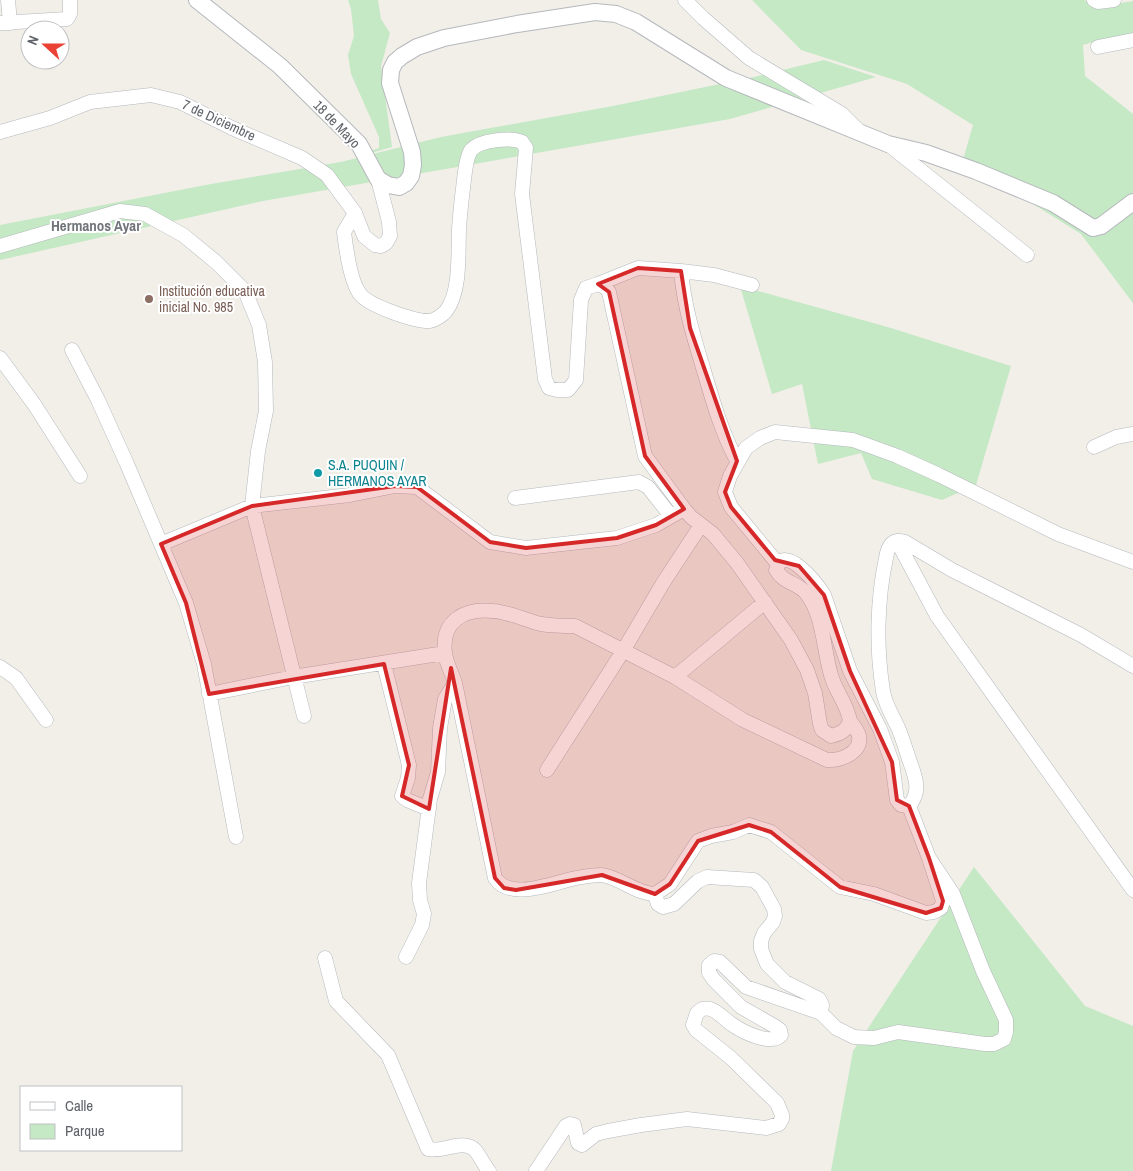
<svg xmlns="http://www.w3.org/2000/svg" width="1133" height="1171" viewBox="0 0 1133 1171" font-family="'Archivo Narrow',sans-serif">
<rect width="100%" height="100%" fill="#f1efe8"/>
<!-- green -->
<path fill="#c5e8c5" d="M348 0H378L381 19 390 33 381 66 392 147 364 155V153L379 148V137L351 74 348 55 354 36 351 9Z
M752 0H1084L1097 7 1133 1V35L1103 39 1083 45 1085 76 1133 114V303L1081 234 963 160 973 125 907 84 801 50Z
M824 60 876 77 730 119 263 201 0 260V225L211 184 341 162 441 137 613 106 754 77Z
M740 286 891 328 1011 366 976 485 942 500 872 479 861 453 818 464 802 384 772 394Z
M974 867 1085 1006 1133 1026V1171H831L853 1051Z"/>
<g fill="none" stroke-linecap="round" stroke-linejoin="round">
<defs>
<path id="minor" d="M8 0 10 23
M685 0 703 18 749 58 842 114 859 131
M1094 0 1098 2 1114 0
M0 23 67 19 70 14V0
M1098 47 1133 40
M0 132 50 118 90 102 151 95 180 102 232 128 302 158 327 175 355 213 364 236 375 245 381 246 386 243 390 236 389 222 378 179
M889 145 1027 255
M0 246 120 211 145 214 183 235 216 262 245 291 259 325 265 362 266 411 258 451 252 506 304 716
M681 271 714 275 752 285
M598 284 638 268 681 271C684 306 694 338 704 371 713 402 722 433 737 461
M72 350 98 400 127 464 186 603 204 664 236 837
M0 358 34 404 80 476
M1094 447 1116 437 1133 434
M515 498 639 482 648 487 671 516
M684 509 691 517 713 534 737 563 791 640 807 670 815 693 820 724 822 730 831 736C842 733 846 731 850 721 847 703 835 691 831 675 823 648 824 616 806 593 798 583 783 583 776 570 784 541 817 584 824 595L850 671 880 729 892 762 897 800 901 805 909 806C922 791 915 776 909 759 906 750 903 740 899 730 894 718 885 705 883 691 876 648 877 600 886 558 888 546 892 538 905 542L952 570 1081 635 1133 666
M897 541 937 616 1133 890
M161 544 252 506 350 495 395 486 417 487 490 542 526 548 617 538 656 525 684 509 645 456 609 292 605 287 598 284 586 288 581 300 576 380 568 390H557L549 388 545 379 522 194 526 148 522 142C510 137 480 140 471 150 466 158 465 171 464 180 462 196 460 213 459 229 458 252 461 292 446 311 443 315 435 320 430 321 416 322 369 306 360 294 350 281 346 249 344 232L355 213
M778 564 731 507 725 492 730 476 746 448 760 438 775 432 853 440 897 456 939 475 1058 534 1133 562
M384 664 409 765 408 778 402 796 407 800 429 809
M0 667 16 678 46 720
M675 677 765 602
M209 694 293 677 445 653
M547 770 623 651 663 583 701 525
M655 894C636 894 620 877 601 875 595 875 588 876 582 877 558 880 511 903 495 878L455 683C452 673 446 663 445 653 441 621 464 608 493 611 509 612 525 620 541 624 553 626 563 626 575 626L675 677 743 720 827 760C840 761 862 753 859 736 858 731 853 725 850 721
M406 957 422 925 424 914 420 900 419 883 430 799 438 772 440 728 445 699 455 683
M325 958 336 1001 388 1055 428 1149C443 1153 463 1138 475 1150 480 1156 484 1165 489 1171
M821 1013 822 1005 819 999 785 982 767 964 761 949V941L764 933 773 922 775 916 774 909 762 887 754 880 707 877 698 881 674 904 663 907 658 904 655 894 670 884 698 841 711 836 733 832 749 825 771 832 840 887 874 894 926 913 934 912 941 908 943 901 929 858 909 806
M536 1171 566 1126 570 1124 574 1125 578 1143 582 1145 596 1134 608 1131 641 1125 687 1119 766 1128 779 1124 782 1119V1115L777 1103 731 1058 696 1030 693 1025 697 1013 702 1009C704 1009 707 1008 710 1009 718 1011 726 1021 733 1025 743 1032 771 1046 781 1035L780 1030 776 1027 741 1007 714 980 709 973V965L714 961 720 962 746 987 821 1013 836 1028 854 1037 874 1038 898 1032 985 1044H994L1004 1039 1006 1032V1020L983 971 953 894 929 858"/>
<path id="tertiary" d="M197 0 280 66 359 144 378 179 388 185 399 187 406 183 411 176 413 165 412 152 390 83 391 70 395 62 402 56 417 47 444 38 517 24 595 12 616 14 636 22 726 78 888 144 926 153 976 171 1053 203 1093 228 1101 226 1133 202"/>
</defs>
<!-- minor casing -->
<use href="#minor" stroke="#b5b8bc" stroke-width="15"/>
<!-- tertiary casing -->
<use href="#tertiary" stroke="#b5b8bc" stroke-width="18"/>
<!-- minor -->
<use href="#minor" stroke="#fff" stroke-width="14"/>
<!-- tertiary -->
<use href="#tertiary" stroke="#fff" stroke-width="16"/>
</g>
<!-- marked area -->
<path fill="#d62828" fill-opacity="0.2" stroke="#d62828" stroke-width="4" stroke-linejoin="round" d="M638 268 681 271 690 328 737 461 725 492 731 507 775 560 799 566 824 595 850 671 892 762 897 800 909 806 929 858 943 901 941 908 926 913 840 887 771 832 749 825 698 841 670 884 655 894 602 875 516 890 504 888 495 878 451 668 429 809 402 796 409 765 384 664 209 694 186 603 161 544 252 506 395 486 417 487 490 542 526 548 617 538 656 525 684 509 645 456 609 292 598 284Z"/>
<!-- markers -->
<circle fill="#8d6e63" stroke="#fff" stroke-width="2" cx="149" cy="299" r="5"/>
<circle fill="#0f9aa8" stroke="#fff" stroke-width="2" cx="318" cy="473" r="5"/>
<g text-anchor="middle" stroke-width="4" stroke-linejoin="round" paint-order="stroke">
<!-- street labels -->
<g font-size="14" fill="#5f6368" stroke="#fff">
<text transform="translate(219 120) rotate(25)" y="5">7 de Diciembre</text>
<text transform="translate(337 124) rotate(46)" y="5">18 de Mayo</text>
</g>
<!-- education labels -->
<g font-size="14" fill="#785e54" stroke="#fff" text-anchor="start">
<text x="159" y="296">Institución educativa<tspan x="159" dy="16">inicial No. 985</tspan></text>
</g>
<!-- culture labels -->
<g font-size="14" fill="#0d838f" stroke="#fff" text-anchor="start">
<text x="328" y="470">S.A. PUQUIN /<tspan x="328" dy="16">HERMANOS AYAR</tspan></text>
</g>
<!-- neighbourhood labels -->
<g font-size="15" font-weight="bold" fill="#70757a" stroke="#fff">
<text x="96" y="231">Hermanos Ayar</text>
</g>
</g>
<!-- legend -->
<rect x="20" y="1086" width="162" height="65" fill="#ffffff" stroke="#bfc1c3"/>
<rect x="30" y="1102" width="25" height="8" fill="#ffffff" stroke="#bfc1c3"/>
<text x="65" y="1111" font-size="15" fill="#5f6368">Calle</text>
<rect x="30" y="1124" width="25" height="15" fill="#c5e8c5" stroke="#bfc1c3"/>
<text x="65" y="1136" font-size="15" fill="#5f6368">Parque</text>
<!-- north arrow -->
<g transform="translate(45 45) rotate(291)"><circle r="24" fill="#ffffff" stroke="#bfc1c3"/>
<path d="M0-4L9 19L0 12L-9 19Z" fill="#ea4335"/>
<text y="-8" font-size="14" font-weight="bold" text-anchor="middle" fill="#5f6368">N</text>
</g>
</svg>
